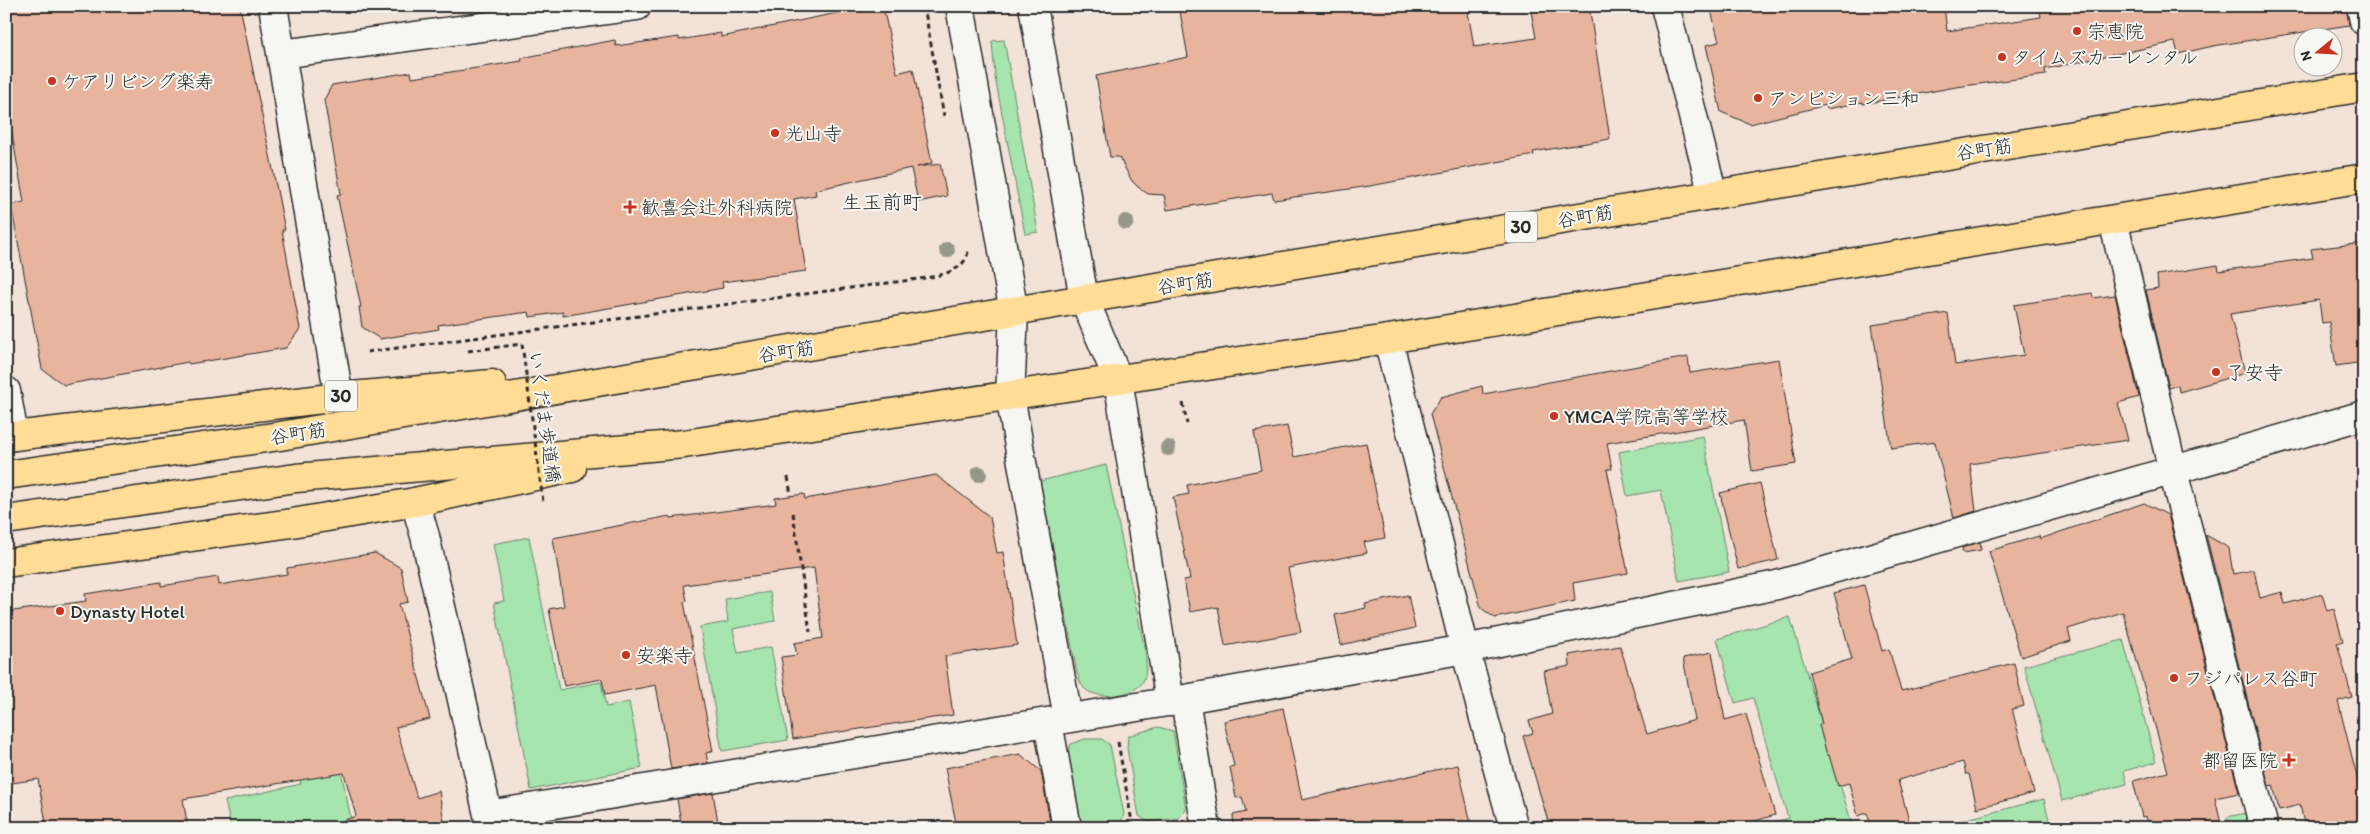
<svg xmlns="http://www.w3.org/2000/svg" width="2370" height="834" viewBox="0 0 2370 834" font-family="Itim,'Klee One',sans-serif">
<rect width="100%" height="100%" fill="#f2e2d8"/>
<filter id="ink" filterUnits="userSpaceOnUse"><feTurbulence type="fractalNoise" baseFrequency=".02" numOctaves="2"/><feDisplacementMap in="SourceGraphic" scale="10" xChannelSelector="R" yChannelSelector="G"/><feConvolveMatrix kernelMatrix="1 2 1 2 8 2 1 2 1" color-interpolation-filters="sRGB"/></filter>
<g filter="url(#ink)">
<!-- green -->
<path fill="#a6e5ae" stroke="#68886c" d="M1004 40 1038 232 1025 234 995 77 992 41Z
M1703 436 1729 572 1679 581 1661 490 1627 496 1619 452Z
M1106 465 1146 655C1146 662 1147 672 1144 679 1139 696 1099 700 1086 690 1081 686 1079 679 1077 673L1040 481Z
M529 537 559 690 601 682 606 707 629 702 642 768 531 790 494 603 504 601 493 544Z
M770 592 775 621 733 629 738 653 771 647 788 740 722 751 700 627 728 622 725 599Z
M1790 617 1853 828H1755L1788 818 1753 698 1735 703 1717 639Z
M2123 640 2156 762 2124 771 2127 784 2062 801 2024 666Z
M1158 727 1173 731 1186 809 1179 818 1148 822 1139 816 1127 748 1128 736Z
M1085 739H1102L1110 745 1124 814 1119 827 1080 828 1066 757 1071 744Z
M338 757 353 828H231L225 801 301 784 297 766Z
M2044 799 2051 828H1932Z
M2246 813 2249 828H2229L2227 817Z"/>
<!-- building -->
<path fill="#e9b49d" stroke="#2b2b2b" d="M6 6H240L285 230H282L300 329 286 348 189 364 188 362 64 385 42 369 11 205 24 202 10 123 6 124Z
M871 6H883L897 73 913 69 932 163 917 167 940 164 947 196 918 202 911 168 815 190 816 195 794 199 806 271 722 282 723 288 563 316V312L530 317 529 312 438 325 439 329 380 339 362 327 359 307H361L337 195 341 194 324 100 332 85 411 72 412 78 522 61 521 58 615 40 616 46 679 37V40L721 33V37Z
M1179 6H1467L1474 47 1536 38 1530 6H1589L1610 139 1533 152 1534 155 1370 186 1274 200 1272 193 1167 210 1164 195 1148 194 1138 187 1132 181 1119 157H1110L1096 76 1188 57Z
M1710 6H1944L1947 31 2041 17 2039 6H2346L2349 25 2213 46 2178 54 2175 42 2045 69 2046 75 1956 87 1863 104V102L1827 109 1826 105 1750 124 1721 112 1706 45 1719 42Z
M2364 243V362L2336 366 2329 322 2322 323 2319 300 2230 314 2245 373 2179 392 2178 385 2169 388 2146 290 2158 288 2157 275 2218 265 2219 271 2313 258 2311 249Z
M2092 293 2093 298 2115 295 2139 397 2118 403 2128 440 1970 464 1976 511 1954 518 1935 442 1891 448 1872 325 1948 313 1955 365 2024 355 2014 305Z
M1688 357 1690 373 1779 359 1796 464 1752 471 1744 420 1607 443 1612 469H1607L1628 573 1573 583 1575 601 1495 618 1481 608 1430 414 1441 397 1482 386 1483 394Z
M1287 426 1294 457 1366 443 1385 538 1364 542 1367 553 1288 568 1301 632 1225 646 1218 607 1190 612 1184 580 1190 579 1173 497 1189 494 1187 485 1261 470 1254 432Z
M936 475 990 517 997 553 1003 552 1017 645 945 656 953 715 793 739 781 657 797 655 794 643 823 638 814 568 684 585 687 601 684 602 713 751 706 753 708 763 671 769 656 685 605 695 602 679 564 686 549 609 564 606 553 538 670 516 671 518 776 504 775 498 804 494 805 499Z
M1760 483 1778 560 1738 569 1720 493Z
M2144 503 2168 515 2239 793 2215 798 2222 828H2149L2146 816 2142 817 2133 781 2168 772 2123 612 2068 629 2071 641 2021 657 1989 551 2039 536 2040 539Z
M2206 535 2229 548 2233 574 2254 570 2260 598 2282 592 2285 604 2322 594 2327 611 2334 609 2343 641 2337 643 2352 697 2338 701 2359 785 2364 784V828H2305L2300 805 2279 810 2273 785 2269 786Z
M1980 542 1981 550 1963 553 1962 548Z
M375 553 401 568 408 602 399 604 430 719 396 727 417 798 439 791 445 828H343L342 821 356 816 344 773 183 799 188 828H47L38 779 6 784V612L86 601 85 594 161 582V586L218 577 219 585 287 574V568Z
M1864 585 1882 651 1889 649 1901 691 2014 663 2024 706 2012 709 2034 793 1977 808 1969 774H1966L1963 762 1898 780 1911 828H1872L1867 813 1858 816 1849 783 1838 786 1829 755H1827L1819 725 1822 724 1809 672 1852 659 1834 593Z
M1408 595 1415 628 1341 645 1335 615 1366 608 1365 604Z
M1620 646 1647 734 1695 720 1683 658 1712 652 1725 720 1746 714 1775 815 1731 828H1550L1523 736 1533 733 1529 721 1552 714 1544 671 1570 666 1569 655Z
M1283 708 1302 800 1458 765 1472 828H1234L1233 815 1246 812 1242 797 1236 798 1230 767 1234 766 1224 721Z
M1020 754 1041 771 1051 828H957L945 768Z
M713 793 719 828H682L677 799Z"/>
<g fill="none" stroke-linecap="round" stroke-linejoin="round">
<defs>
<path id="minor" d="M273 6 339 397
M960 6 1014 313 1010 396 1068 718
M1033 6 1084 299 1118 379 1170 702
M1665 6 1713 195
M2361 6 2364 21
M281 54 637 6
M2113 220 2173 471 2264 828
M1388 339 1465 649 1514 828
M6 391 14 436
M415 502 425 536 491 828
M1185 699 1206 828
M1048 722 1067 828
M488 815 1185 699 1465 649 1777 585 2364 415"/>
<path id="major" d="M6 437 339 397 492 384
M6 475 280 436 1084 299 2364 87
M6 520 296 478 684 444 1388 339 2364 178
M6 563 292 523 415 502 572 468"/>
</defs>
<!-- minor casing -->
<use href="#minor" stroke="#2b2b2b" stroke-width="31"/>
<!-- major casing -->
<use href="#major" stroke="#2b2b2b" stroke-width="31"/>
<!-- path -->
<path stroke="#2b2b2b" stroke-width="3" stroke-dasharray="5 4" stroke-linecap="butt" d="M924 6 944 116
M468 351 522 344
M367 352 926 278C942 275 967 270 968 250
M1183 403 1187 424
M788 477 791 495
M793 513 810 632
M1118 742 1133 828"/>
<!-- minor -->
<use href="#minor" stroke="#f6f6f2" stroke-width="28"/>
<!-- major -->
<use href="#major" stroke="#ffdd96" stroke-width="28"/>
<!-- path-bridge -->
<path stroke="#2b2b2b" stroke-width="3" stroke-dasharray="5 4" stroke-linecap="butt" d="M522 344 543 502"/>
</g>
<!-- trees -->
<g fill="#96978b">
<circle cx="1126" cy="222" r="8"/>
<circle cx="947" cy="250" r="8"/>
<circle cx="1168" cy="448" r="8"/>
<circle cx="979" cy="474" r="8"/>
</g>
</g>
<!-- markers -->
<g fill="#c8321e" stroke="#f6f6f2" stroke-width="2">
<circle cx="2077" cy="31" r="5"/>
<circle cx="2002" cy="57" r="5"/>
<circle cx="52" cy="81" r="5"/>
<circle cx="1758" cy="98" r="5"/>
<circle cx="775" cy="133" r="5"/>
<path d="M627.5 199.5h5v5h5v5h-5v5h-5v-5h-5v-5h5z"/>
<circle cx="2216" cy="372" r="5"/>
<circle cx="1554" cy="416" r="5"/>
<circle cx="60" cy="611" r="5"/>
<circle cx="626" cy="655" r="5"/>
<circle cx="2174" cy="678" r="5"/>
<path d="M2286.5 752.5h5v5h5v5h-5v5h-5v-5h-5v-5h5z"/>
</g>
<g text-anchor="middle" stroke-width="4" stroke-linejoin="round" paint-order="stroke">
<!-- shield labels -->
<g fill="#f6f6f2" stroke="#686867" stroke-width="1">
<rect x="1505" y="211.5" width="32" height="31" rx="4"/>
<rect x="325" y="380.5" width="32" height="31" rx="4"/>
</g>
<g font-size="18" font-weight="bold" fill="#2b2b2b">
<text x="1521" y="233">30</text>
<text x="341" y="402">30</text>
</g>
<!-- poi labels -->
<g font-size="19" fill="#2b2b2b" stroke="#f6f6f2" text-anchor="start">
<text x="2087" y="38">宗恵院</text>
<text x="2012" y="64">タイムズカーレンタル</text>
<text x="62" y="88">ケアリビング楽寿</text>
<text x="1768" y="105">アンビション三和</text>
<text x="785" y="140">光山寺</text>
<text x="641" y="214">歓喜会辻外科病院</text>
<text x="2226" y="379">了安寺</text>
<text x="1564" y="423">YMCA学院高等学校</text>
<text x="70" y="618">Dynasty Hotel</text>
<text x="636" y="662">安楽寺</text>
<text x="2184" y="685">フジパレス谷町</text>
<text x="2278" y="767" text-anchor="end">都留医院</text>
</g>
<!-- street labels -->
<g font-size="19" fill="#2b2b2b" stroke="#f6f6f2">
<text transform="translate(1984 149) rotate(-9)" y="7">谷町筋</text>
<text transform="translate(1585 216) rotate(-10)" y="7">谷町筋</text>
<text transform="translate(1185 283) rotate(-9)" y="7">谷町筋</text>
<text transform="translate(786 351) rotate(-9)" y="7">谷町筋</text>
<text transform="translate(545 417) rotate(82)" y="7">いくだま歩道橋</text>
<text transform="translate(298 433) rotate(-9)" y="7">谷町筋</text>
</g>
<!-- neighbourhood labels -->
<g font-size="20" fill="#2b2b2b" stroke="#f6f6f2">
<text x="882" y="209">生玉前町</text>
</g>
</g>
<!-- margin -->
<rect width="2370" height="834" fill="none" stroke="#f6f6f2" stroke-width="25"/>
<rect x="12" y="12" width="2345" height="809" fill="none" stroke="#2b2b2b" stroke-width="2" filter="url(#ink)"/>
<!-- north arrow -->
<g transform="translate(2318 52) rotate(252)"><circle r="24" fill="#f6f6f2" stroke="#a5a5a2"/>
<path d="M0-4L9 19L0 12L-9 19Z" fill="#c8321e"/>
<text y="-8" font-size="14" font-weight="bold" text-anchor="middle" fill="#2b2b2b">N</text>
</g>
</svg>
